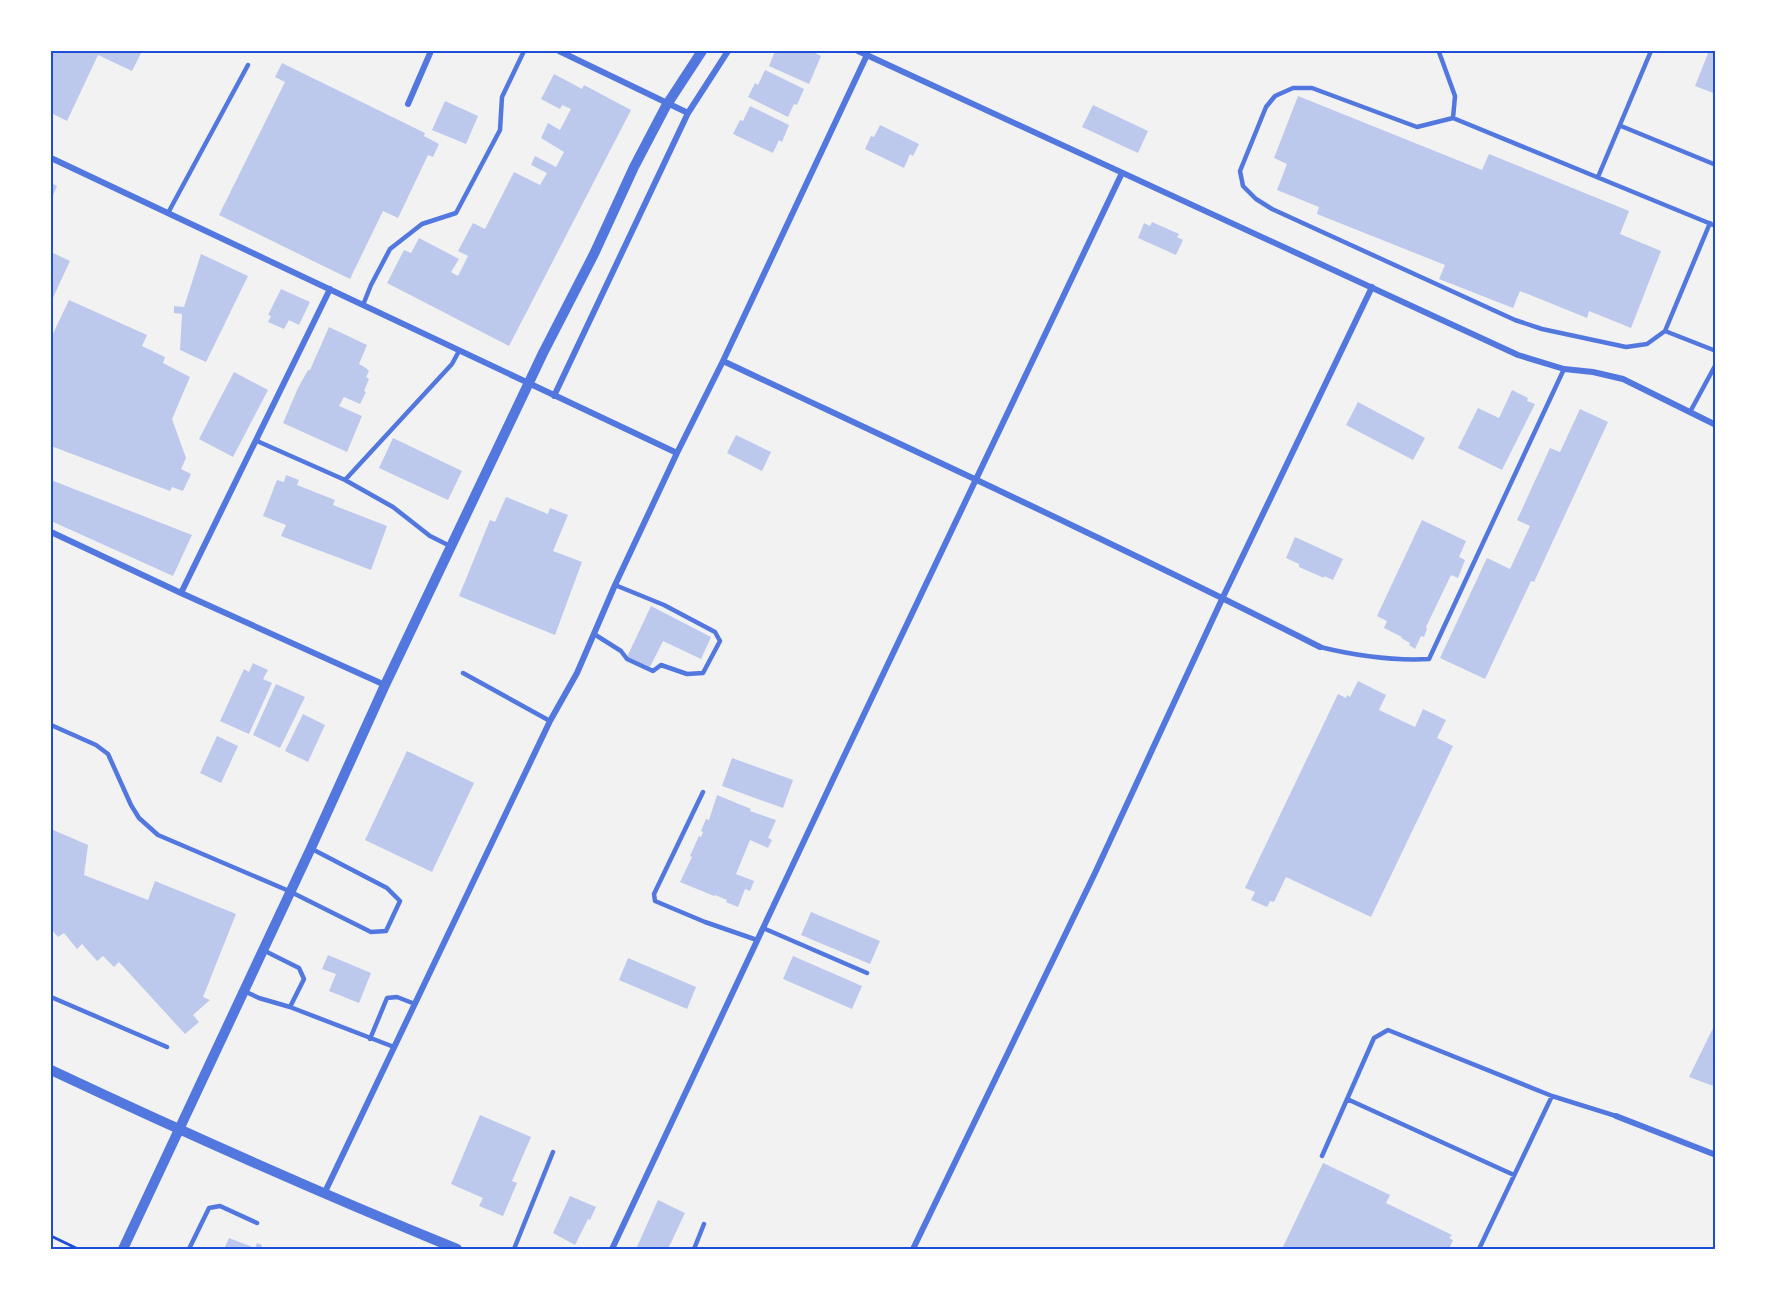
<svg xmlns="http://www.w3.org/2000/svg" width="1767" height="1300" viewBox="0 0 1767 1300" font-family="'Sofia Sans Condensed',sans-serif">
<rect width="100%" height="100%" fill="#f2f2f2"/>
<!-- building -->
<path fill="#bdc9ec" d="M51 51H142L132 71 98 55 67 121 51 113Z
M775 51H811L821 56 809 84 769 66Z
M1709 51H1716V94L1695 86Z
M282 63 425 133 424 136 439 144 433 157 428 155 398 218 383 211 350 279 219 215 285 82 275 77Z
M765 70 804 89 797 105 794 104 788 117 748 97 755 83 758 85Z
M554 74 582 89 584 85 631 110 509 346 387 283 404 250 411 253 419 238 459 259 451 272 458 276 468 256 458 251 473 223 485 229 514 172 540 185 547 173 531 165 535 156 556 167 564 152 541 138 548 123 560 130 571 109 562 105 560 109 541 99Z
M1298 96 1482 170 1489 154 1629 211 1620 234 1661 251 1631 328 1589 311 1587 318 1520 291 1513 308 1439 279 1445 265 1317 214 1319 207 1277 190 1287 164 1274 158Z
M445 101 478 116 466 144 432 130Z
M1093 105 1148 131 1138 153 1082 127Z
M750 106 789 125 782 142 779 140 773 153 733 134 740 120 743 121Z
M880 125 919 144 913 156 910 154 904 168 865 149 871 136 874 137Z
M51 183 57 186 51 200Z
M1152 222 1179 234 1177 237 1183 240 1176 255 1138 238 1144 223 1150 226Z
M51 252 70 261 51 302Z
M201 254 248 276 206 362 180 350 182 314 174 313V306L184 307Z
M281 289 310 302 299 325 289 320 284 329 268 322 271 316 268 315Z
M69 300 147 335 142 346 165 357 163 363 190 377 172 419 186 458 181 469 191 474 183 491 172 487 170 491 51 446V338Z
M329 327 367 345 359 364 366 368 369 371 366 377 369 379 364 391 366 392 360 404 344 397 339 406 362 416 347 452 283 423 298 388 308 370H310Z
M234 372 268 390 233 457 199 439Z
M1512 390 1528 398 1527 401 1535 404 1502 470 1458 448 1478 408 1499 418Z
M1358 402 1425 438 1413 460 1346 425Z
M1580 409 1608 422 1534 582 1531 581 1485 679 1440 658 1487 558 1510 569 1530 526 1517 520 1550 448 1560 452Z
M736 435 771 452 762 471 727 453Z
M393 438 462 471 448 500 379 468Z
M286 475 299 480 297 485 335 500 333 505 387 526 371 570 281 536 286 525 263 516 277 480 284 482Z
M51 480 192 535 173 576 51 521Z
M506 497 548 514 550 508 568 515 553 551 582 562 555 635 459 596 490 520 495 522Z
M1422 520 1466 541 1459 557 1465 560 1458 578 1451 575 1426 627 1427 629 1424 637 1421 636 1415 649 1409 645 1410 643 1401 638 1402 637 1384 628 1387 621 1377 616Z
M1295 537 1343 559 1333 580 1324 576V578L1299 567V564L1286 558Z
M651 606 711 637 701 659 663 641 650 667 627 657Z
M253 663 268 670 263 679 272 683 249 734 220 721 244 669 249 672Z
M1358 681 1386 695 1379 710 1415 727 1423 709 1446 720 1437 738 1453 746 1371 917 1286 877 1274 902 1270 901 1267 907 1251 900 1255 892 1245 888 1338 694 1346 698 1347 695 1350 697Z
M276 684 305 697 280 748 253 735Z
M303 714 325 725 308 762 285 751Z
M217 736 238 746 221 783 200 773Z
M407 751 474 783 432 872 365 840Z
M732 758 793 780 783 808 722 786Z
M717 795 751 809 750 811 776 820 768 838 772 840 768 848 750 840 736 874 754 881 750 891 745 889 738 907 726 902 727 900 715 895 714 896 680 882 692 857 690 856 699 836 701 837 703 832 701 831 706 819 709 820Z
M51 829 88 845 84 875 148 900 155 881 236 914 203 997 210 1000 193 1015 199 1022 185 1034 119 962 114 967 103 956 97 961 82 944 77 949 64 933 58 937 51 929Z
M811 912 880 941 870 964 801 935Z
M328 955 371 973 359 1003 329 991 336 974 322 969Z
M793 956 862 986 852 1009 783 979Z
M628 958 696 987 687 1009 619 980Z
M1716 1022V1087L1689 1077Z
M480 1115 531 1137 512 1181 517 1183 503 1216 479 1206 483 1198 451 1184Z
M1323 1163 1390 1195 1386 1203 1452 1235 1449 1238 1453 1240 1449 1249H1282Z
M570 1196 596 1207 590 1220 588 1219 575 1245 553 1233Z
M658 1200 685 1213 668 1249H636Z
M229 1238 255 1248 257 1243 262 1245 261 1249H224Z"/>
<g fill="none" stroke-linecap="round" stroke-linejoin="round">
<!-- path -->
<path stroke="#1d4ed8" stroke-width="3" d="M51 1236 78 1249"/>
<!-- service -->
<path stroke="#5277de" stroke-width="4.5" d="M1439 52 1455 96 1453 118
M1621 126 1716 165
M1598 177 1651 51
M168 213 248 65
M1710 223 1665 331 1647 344 1626 347 1542 329 1515 320 1272 209 1256 199 1243 186 1240 171 1266 107 1275 96 1293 88H1312L1417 127 1453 118 1716 226
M363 305 371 285 390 249 422 224 456 213 500 130 502 97 524 51
M1665 331 1716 351
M1690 412 1716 364
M257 441 345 480 452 364 459 351
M345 480 393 507 430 536 450 546
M594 634 621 651 627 659 653 671 661 665 687 674 703 673 720 641 715 632 664 605 615 585
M1320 647C1357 656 1391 661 1429 659L1564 369
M463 673 550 721
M51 725 96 745 108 754 131 805 139 818 158 835 289 891 371 932 386 931 400 901 387 888 312 849
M703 792 654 894 655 901 705 922 757 940
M763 928 867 973
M244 991 259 998 290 1007 304 979 299 968 265 951
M51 997 167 1047
M290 1007 394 1047
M370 1039 387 998 397 997 415 1004
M1347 1099 1514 1175
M1322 1156 1374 1038 1388 1030 1552 1096 1616 1116
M189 1249 209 1208 220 1206 257 1223
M514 1249 553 1152
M694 1249 704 1224
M1479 1249 1552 1096"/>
<!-- minor -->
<path stroke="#5277de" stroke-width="6" d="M559 51 688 113
M858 51 1518 355 1564 369 1593 372 1623 379 1716 425
M408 104 431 51
M51 158 677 453
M723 361C923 455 1123 547 1320 647
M554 396 688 113 728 51
M51 532 181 593 385 685
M181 593 330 289
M1616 1116 1716 1155
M324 1194 550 721 577 673 615 585 677 453 723 361 867 55
M612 1249 836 773 1122 173
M913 1249 1095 873 1223 597 1372 287"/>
<!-- tertiary -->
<path stroke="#5277de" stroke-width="10" d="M51 1070C185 1133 320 1193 457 1249
M123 1249 311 848 385 685 543 353 594 254 634 167 666 106 702 51"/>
</g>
<!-- border -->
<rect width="1767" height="1300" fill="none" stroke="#ffffff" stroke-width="105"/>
<rect x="52" y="52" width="1662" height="1196" fill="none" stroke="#1d4ed8" stroke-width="2"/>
</svg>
